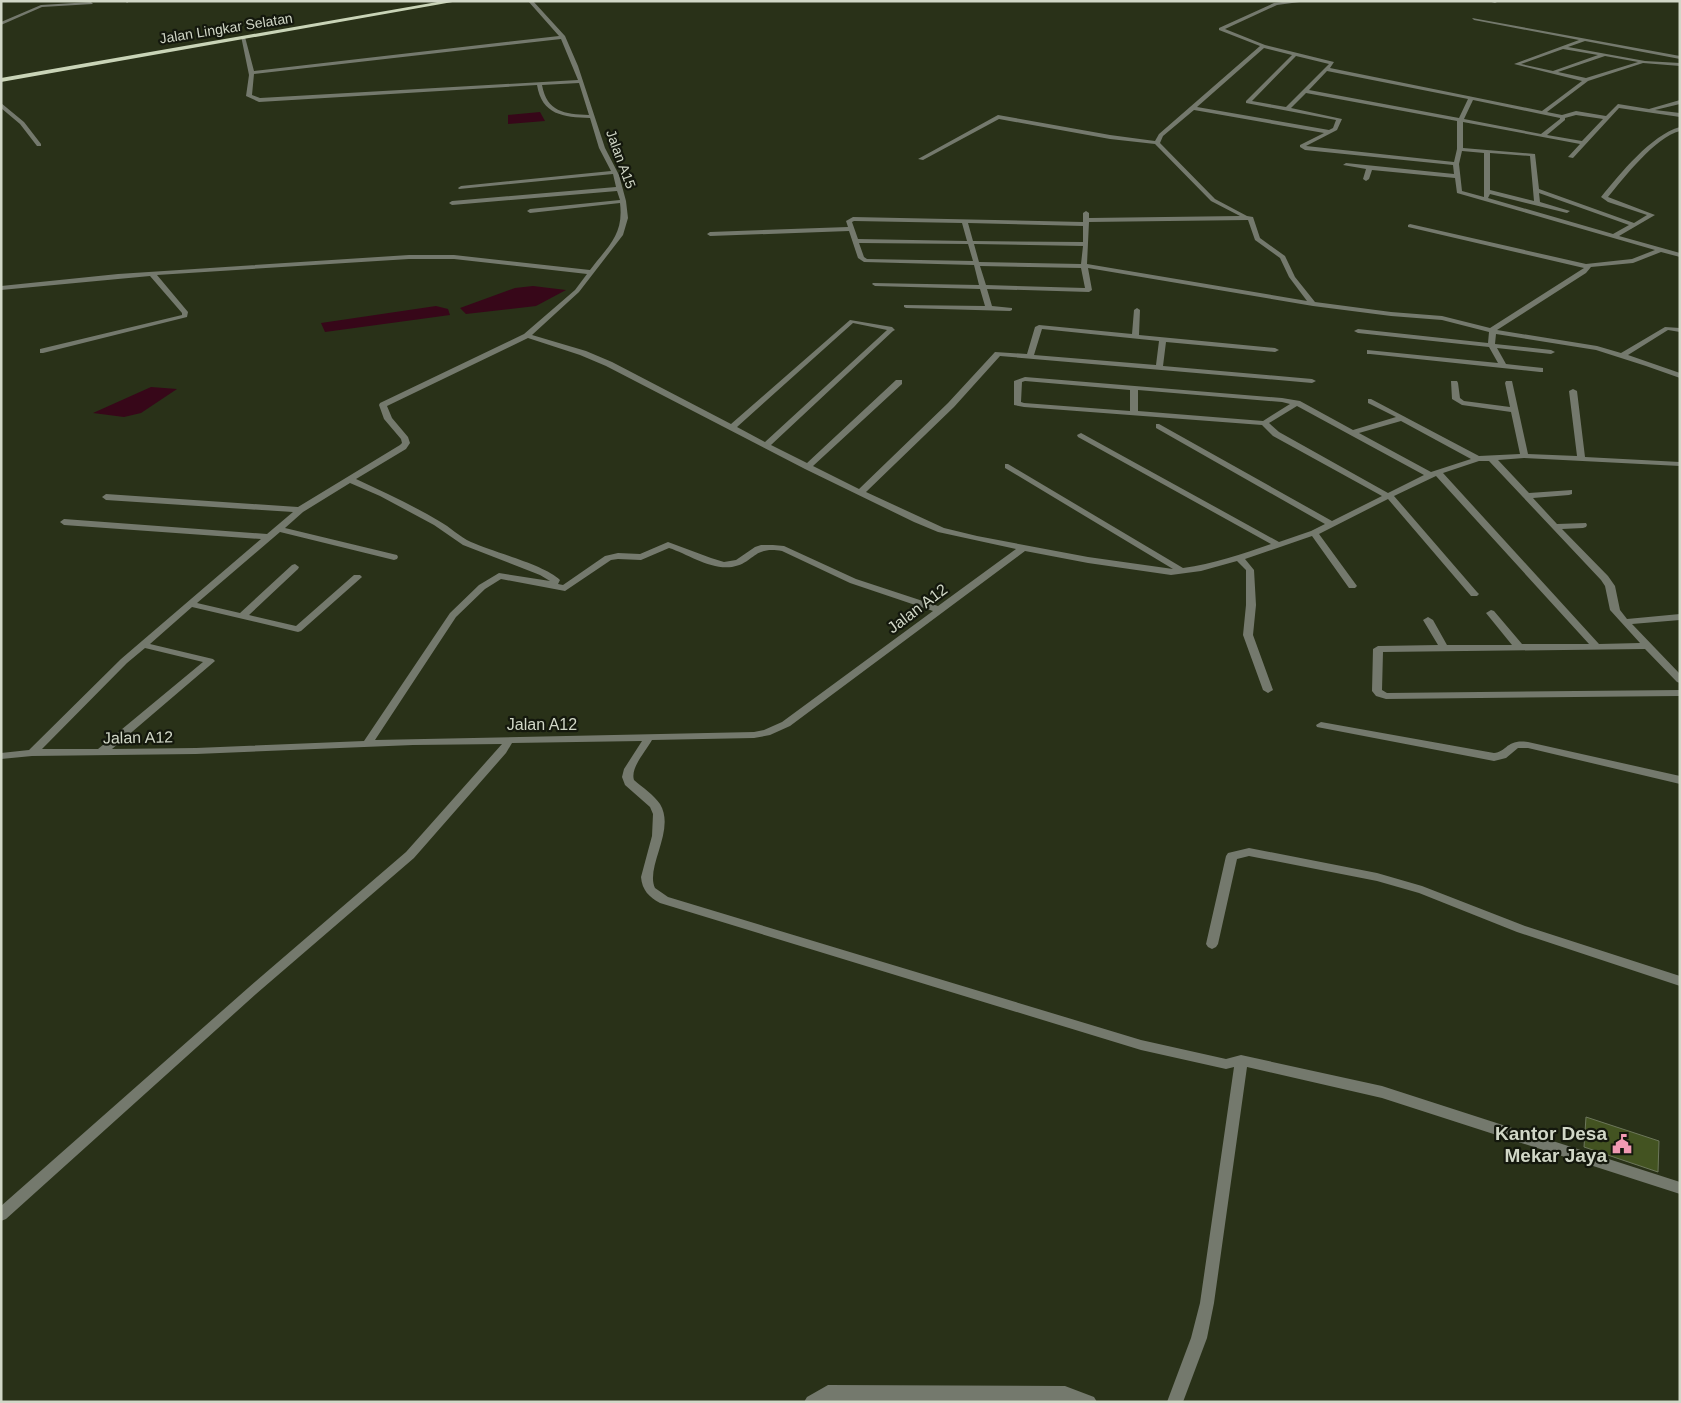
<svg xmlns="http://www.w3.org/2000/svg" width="1681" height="1403" viewBox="0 0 1681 1403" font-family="Helvetica,sans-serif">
<rect width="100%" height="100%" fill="#293118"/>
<!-- water -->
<path fill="#370719" d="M540 112 545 121 508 124V115Z
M533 286 566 290 536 306 466 314 460 308 515 288Z
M436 306 448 309 450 315 325 332 321 323Z
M151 387 177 389 141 413 124 417 93 413Z"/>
<!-- building -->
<path fill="#435321" stroke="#6d775b" d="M1586 1117 1659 1141 1658 1172 1584 1147Z"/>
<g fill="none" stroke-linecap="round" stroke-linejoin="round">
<!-- minor -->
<path fill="#74796d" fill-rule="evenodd" d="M125 1H130L127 3Z
M528 1H533L565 36 578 66 605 148 619 175 626 201 628 218 623 235 579 292 532 335 586 351 612 362 731 424 850 320 892 327 895 330 893 331 771 445 807 463 896 380H902V384L813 466 859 489 948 403 995 352 1027 354 1035 327 1039 325 1132 334 1134 310 1137 308 1140 310 1139 335 1275 348 1279 350 1275 352 1166 342 1163 366 1312 379 1316 381 1312 383 1000 356 954 407 866 492 944 528 977 536 1088 557 1173 569 1005 468V464H1008L1183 568C1213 564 1242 554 1271 544L1078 437 1077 435 1081 433 1279 542 1311 531 1325 524 1156 428V424H1159L1332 521 1382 496 1273 436 1262 425 1024 407 1014 405V381L1025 377 1282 398 1300 401 1353 430 1396 417 1368 403V399H1371L1479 456 1520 454 1511 412 1462 405 1452 399 1451 381H1457L1458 383 1460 398 1464 401 1510 407 1505 383 1506 381H1512L1528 454 1577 456 1569 391 1573 389 1577 391 1585 457 1680 462V466L1524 458 1498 460 1529 493 1572 490V494L1569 495 1533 498 1557 524 1586 523 1587 525 1586 527 1583 528 1562 529 1608 576 1615 586 1620 610 1627 619 1680 614V620L1632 624 1680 674V683L1677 682 1645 649 1383 652 1382 690 1387 693 1680 690V696L1386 699 1376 696 1372 691 1373 649 1378 646 1438 645 1423 620 1428 617 1433 620 1447 645H1512L1486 613 1491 610 1494 611 1522 644H1589L1436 476 1394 496 1477 592 1479 594 1477 596H1471L1388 499 1319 534 1357 586 1355 588H1349L1312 536 1245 559 1254 570 1256 605 1253 635 1273 690 1268 693 1263 690 1243 635 1246 605V570L1237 561 1201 571 1171 575 1088 563 1025 551 790 726 770 735 754 738 652 740C646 751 630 768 634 780 642 787 654 795 660 804 676 830 645 867 655 888L668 897 1141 1040 1226 1059 1241 1055 1382 1086 1680 1182V1194L1382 1098 1247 1067 1214 1303 1207 1338 1183 1402H1167L1191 1338 1200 1303 1234 1067 1226 1069 1141 1050 660 903C649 897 642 890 641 877L652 836 653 814 650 807 625 785 622 777 624 769 642 741 512 743 506 753 414 858 256 994 6 1219 1 1221V1206L248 988 406 852 502 744 413 745 196 754 32 756 1 759V753L29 750 121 659 261 539 64 525 60 522 64 519 267 534 293 512 106 500 102 497 106 494 298 507 400 445 402 443 401 439 384 419 379 405 380 403 524 334 575 290 587 274 454 259H409L157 275 188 312 187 317 43 353H40V349L182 315V313L150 276 1 290V286L118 274 409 255H454L590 270C608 246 624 235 620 203L530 213 527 211 530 209 620 200 617 191 452 205 449 203 452 201 616 187 613 174 459 189 458 188 461 186 611 171 599 148 590 118C563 117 542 115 537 85L259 102 246 96 249 75 241 36 245 37 254 71 559 36ZM561 39 578 80 260 98 252 95 254 74ZM579 83 589 115C564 114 547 112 542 85ZM853 323 887 330 765 442 737 427ZM1042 329 1159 341 1156 365 1034 355ZM528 338 580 355 606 366 805 469 914 522 938 532 1016 549 938 606 856 579 784 546 773 545H761L755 547 736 560 724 562 711 558 668 542 640 554 618 553 605 556 563 585 558 584 560 580C545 565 493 552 471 542 460 537 450 527 439 521 412 505 384 492 356 479L406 449 410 443 408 437 392 418 387 406ZM1025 381 1130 390V411L1024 403 1021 402 1022 382ZM1138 390 1282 402 1290 404 1263 421 1138 411ZM1297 406 1424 475 1388 493 1279 432 1269 423ZM1401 421 1471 459 1431 472 1359 433ZM1479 461H1489L1601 580 1605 586 1610 610 1640 643 1599 644 1443 473ZM350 483 380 496 434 525 463 545 540 575 550 581 499 573 479 585 450 613 364 741 196 748 112 749 215 661 213 659 150 644 192 607 298 632 301 631 362 577 360 575H354L296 626 249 615 298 569 299 567 295 564 292 565 240 613 197 603 280 532 394 560 397 559 398 557 397 555 285 528 303 512ZM669 548C688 554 710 570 732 567 755 563 752 546 782 551L850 583 933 611 782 722 764 730 754 732 375 740 456 617 485 589 501 579 565 591 611 560 618 559 641 560ZM145 648 203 662 98 749H42L127 663Z
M1290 1H1307L1277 5 1225 29 1265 45 1334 62 1330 68 1542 111 1582 81 1514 64 1579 40 1474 20 1472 18 1680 56V59L1585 41 1568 47 1645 61 1680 63V66L1643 63 1588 81 1547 112 1562 115 1576 111 1606 116 1618 104 1649 109 1680 100V104L1655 110 1680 113V117L1619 108 1573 158 1568 157 1580 144 1463 122V148L1535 154 1539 189 1634 223 1647 215 1608 202 1601 197C1620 174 1651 135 1680 127V131C1655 137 1624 178 1608 197L1655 215 1619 236 1680 253V257L1661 252 1633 263 1591 267 1586 273 1497 330 1597 346 1621 353 1665 327 1680 328V332L1668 330 1628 355 1680 373V378L1646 366 1596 350 1496 334 1495 344 1551 350 1555 352 1551 354 1497 348 1506 364 1543 368V372H1540L1370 354H1367V350L1498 363 1489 347 1358 333 1354 331 1358 329 1488 343 1489 332 1442 320 1391 316 1313 306 1088 268 1092 290 1089 292 987 289 992 306 1012 308V310L1010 311 906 308 904 307V305L985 306 980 289 875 286 872 284 873 283 979 285 974 265 864 262 858 258 849 231 710 236 707 234 710 232 848 227 846 221 853 217 1083 222V213L1086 211 1089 213V218L1240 216 1211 201 1155 144 1110 139 999 119 923 160 918 159 998 115 1110 135 1155 141 1159 134 1260 46 1219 30V28L1274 3ZM1264 48 1292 55 1246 101V103L1336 120 1333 128 1329 130 1197 107ZM1563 49 1598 55 1553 71 1521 64ZM1296 56 1329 64 1286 107 1252 101ZM1605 56 1638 62 1586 78 1558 72ZM1327 71 1468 99 1459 118 1309 90ZM1306 93 1457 121V149L1454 162 1306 146 1337 130 1342 119 1291 108ZM1473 100 1560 118V119L1541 134 1464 119ZM1194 110 1324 133 1300 145V147L1305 150 1453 165 1454 174 1346 163 1343 165 1366 169 1363 179 1366 181 1369 179 1372 170 1455 178 1457 193 1655 250 1632 259 1586 264 1410 224 1408 225V227L1584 268 1490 328 1442 316 1391 312 1315 302 1295 277 1285 256 1260 238 1253 217 1247 216 1215 199 1160 143 1163 136ZM1576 115 1603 119 1582 141 1547 135 1565 120V118ZM1462 151 1484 153V197L1462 191 1459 164ZM1490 153 1530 156 1534 201 1490 190ZM1539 193 1629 225 1613 234 1488 198 1490 194 1567 213 1570 211 1540 202ZM1248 220 1255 240 1280 258 1289 277 1307 301 1087 264 1089 222ZM854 221 962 223 967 241 858 239 852 222ZM968 223 1083 226V242L973 241ZM859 243 968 244 973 261 867 259 864 257ZM974 244 1083 246 1081 264 979 262ZM980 266 1081 268 1085 288 986 285Z
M1488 1H1497V2L1495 3Z
M91 2 93 4 42 7 1 25V22L41 5Z
M1 103 24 122 41 144V146H37L20 124 1 108Z
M1321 722 1494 753C1507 752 1506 739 1528 742L1680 776V784L1528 748H1518L1506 758 1494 761 1317 727 1316 725Z
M1249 848 1377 873 1422 886 1525 926 1680 976V986L1517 932 1419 893 1377 881 1249 856 1237 859 1218 944 1216 947 1212 949 1208 947 1206 944 1226 856 1228 853Z
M828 1385 1065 1386 1094 1397 1097 1402H804L807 1397Z"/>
<!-- trunk -->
<path fill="#c9d4b7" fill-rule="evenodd" d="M443 1H458L1 82V78Z"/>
</g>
<!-- icons -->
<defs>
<symbol id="civic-bare" viewBox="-9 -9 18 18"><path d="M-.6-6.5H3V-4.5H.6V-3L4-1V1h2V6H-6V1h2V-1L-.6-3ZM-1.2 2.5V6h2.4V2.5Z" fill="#f19ab2" stroke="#14180d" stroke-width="2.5" paint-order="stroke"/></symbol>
</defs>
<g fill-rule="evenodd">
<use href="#civic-bare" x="1608" y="1130" width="28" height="28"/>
</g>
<g text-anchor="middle" stroke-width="4.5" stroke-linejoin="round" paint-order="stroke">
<!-- far-street labels -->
<g font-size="14" fill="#d1d7c7" stroke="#14180d">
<text transform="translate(226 28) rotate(-9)" y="5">Jalan Lingkar Selatan</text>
<text transform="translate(621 159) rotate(70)" y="5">Jalan A15</text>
</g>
<!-- street labels -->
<g font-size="16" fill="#d1d7c7" stroke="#14180d">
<text transform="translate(917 608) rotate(-37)" y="6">Jalan A12</text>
<text x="542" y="730">Jalan A12</text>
<text transform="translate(138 737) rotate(-1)" y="6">Jalan A12</text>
</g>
<!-- near-poi labels -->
<g font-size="19" font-weight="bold" fill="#d1d7c7" stroke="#14180d" text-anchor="end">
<text x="1607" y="1140">Kantor Desa<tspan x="1607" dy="22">Mekar Jaya</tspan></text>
</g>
</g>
<!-- border -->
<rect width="1681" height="1403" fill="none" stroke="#d1d7c7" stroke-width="5"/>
</svg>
